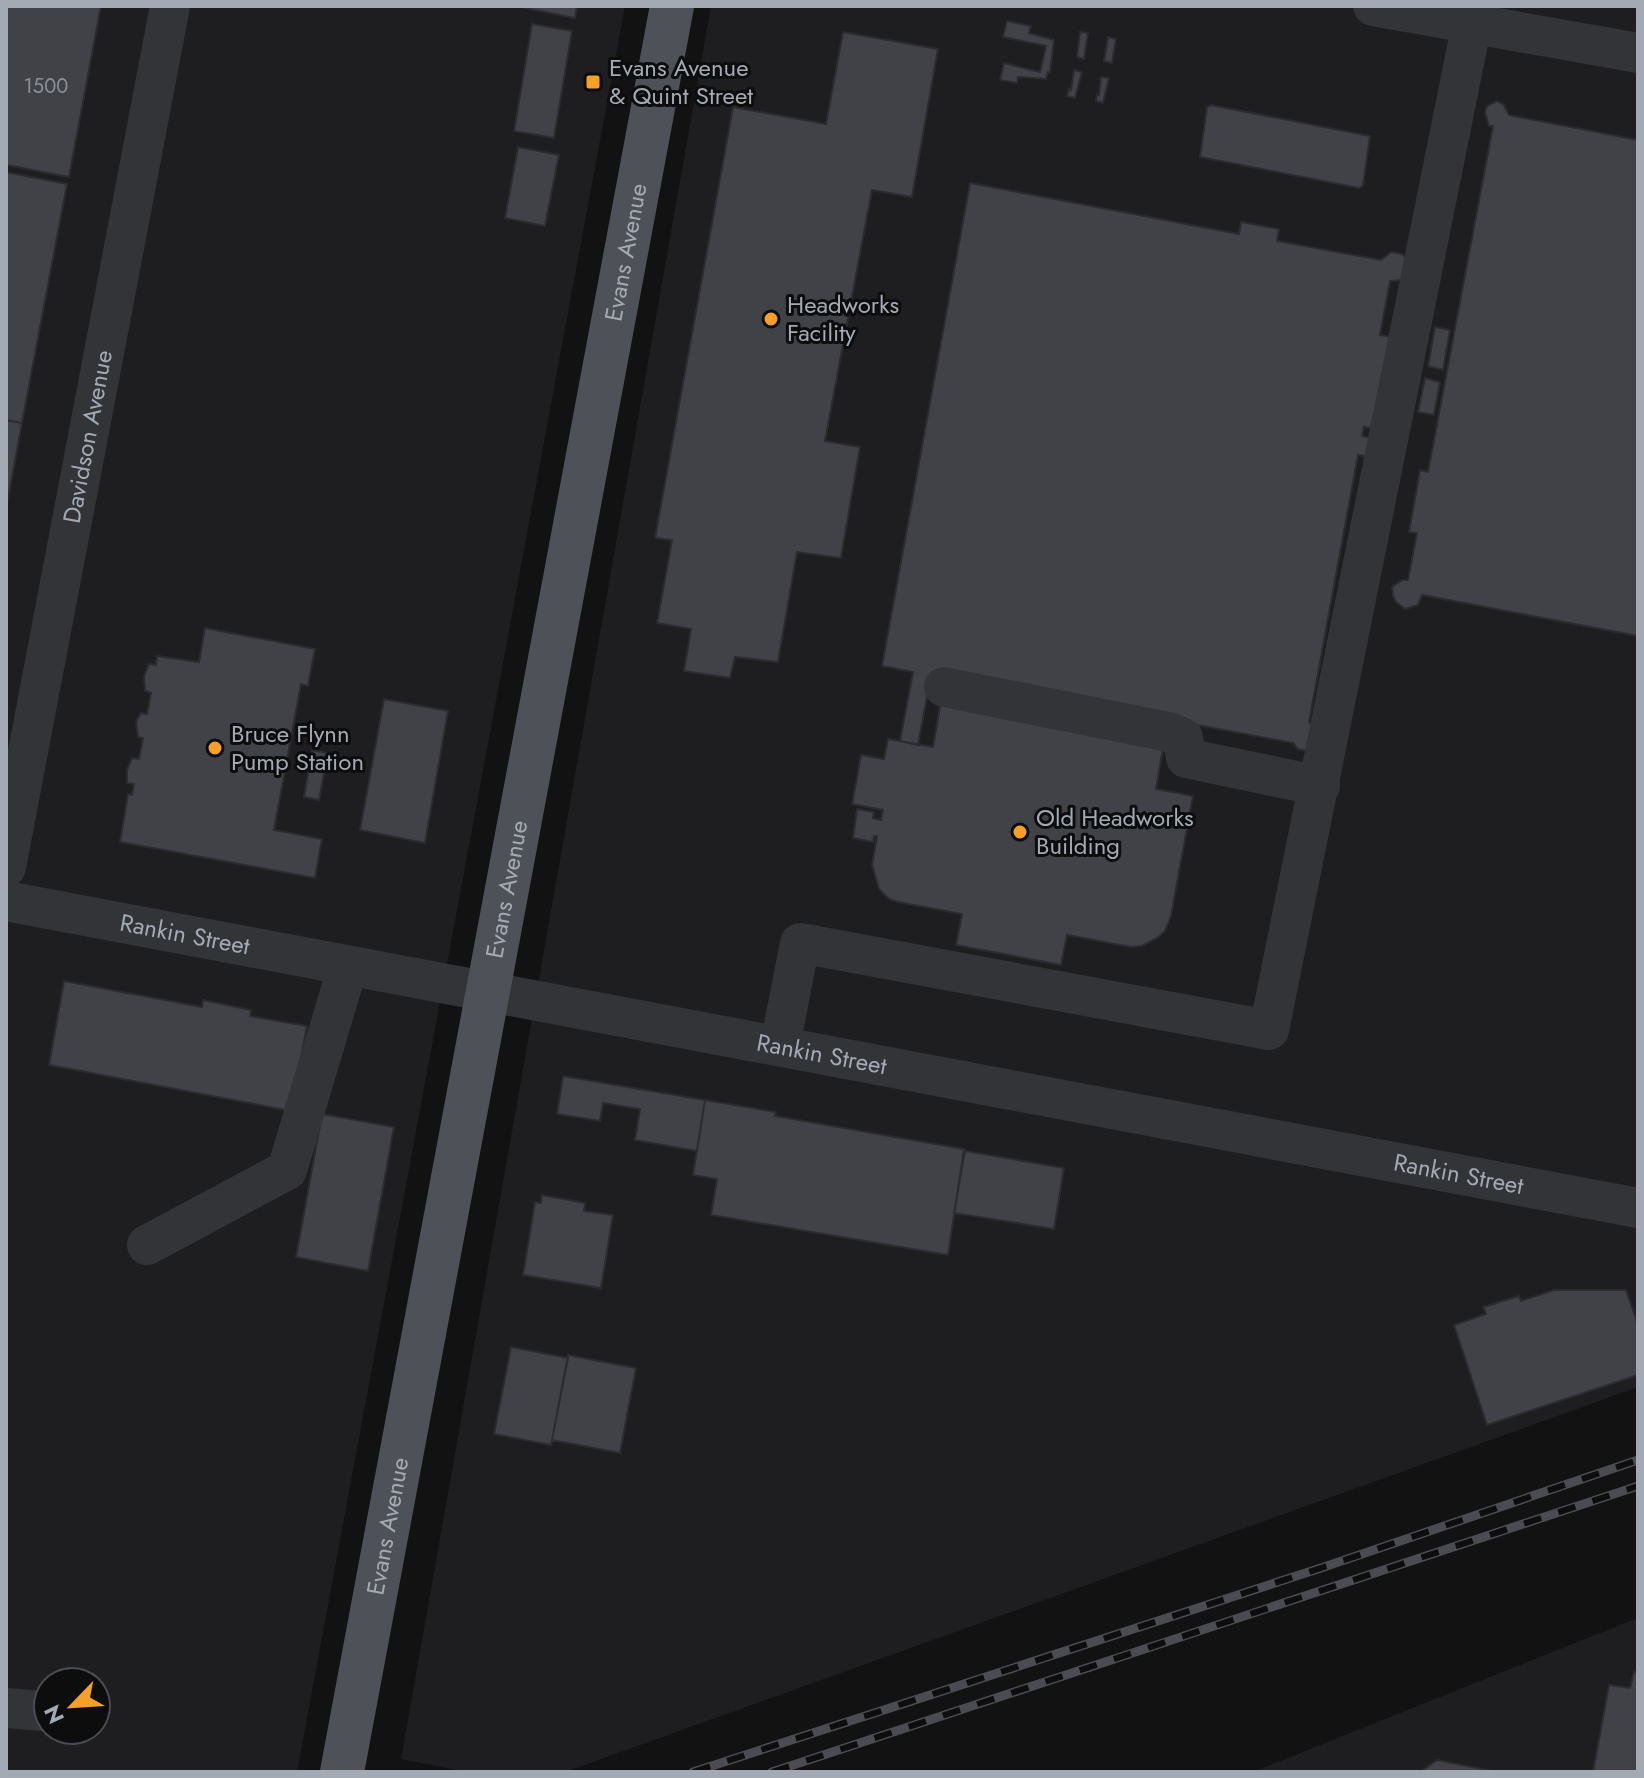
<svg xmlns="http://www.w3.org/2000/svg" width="1644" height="1778" viewBox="0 0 1644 1778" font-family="Jost,sans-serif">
<rect width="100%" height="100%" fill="#121213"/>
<!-- built -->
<path fill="#1e1e20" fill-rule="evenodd" d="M6 6H625L297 1772H6ZM48 1682H96V1730H48Z
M711 6H1638V1387L565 1772H468L401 1759Z
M1638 1618V1772H1253Z"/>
<!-- building -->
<path fill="#414247" stroke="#2c2c30" stroke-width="2" d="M6 6H101L69 177 6 165Z
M515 6H577L575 18Z
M1007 21 1031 26 1029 33 1054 40 1050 73 1048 72 1046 79 1018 77 1017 83 1000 80 1004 63 1040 72 1046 46 1003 37Z
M532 24 572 31 554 138 514 131Z
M843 32 938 49 912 197 872 190 825 441 860 447 841 558 797 552 778 662 735 657 730 678 684 671 691 629 657 623 672 540 655 538 733 107 826 124Z
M1080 32 1088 33 1084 59 1077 57Z
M1108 37 1116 39 1112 63 1104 61Z
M1074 70 1082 72 1075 98 1067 96 1069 89 1071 90Z
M1101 77 1109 78 1103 103 1096 101 1097 94 1099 95Z
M1497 101 1504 105 1509 115 1638 140V636L1422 595 1418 605 1405 609 1396 602 1393 596 1392 587 1402 580H1408L1417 533 1409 532 1420 470 1428 472 1493 126H1489L1485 112 1487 106Z
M1211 105 1370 136 1363 186 1359 188 1200 157 1207 107Z
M518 147 559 155 545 226 505 218Z
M6 172 67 184 22 423 6 420Z
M970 183 1239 234 1241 222 1279 229 1277 241 1381 260 1391 252 1402 254 1409 261 1402 280 1390 281 1380 335 1397 338 1381 430 1364 427 1362 436 1378 439 1374 458 1358 455 1309 722 1317 729 1308 751 1298 749 1293 743 931 675 918 745 900 741 913 672 882 666Z
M1435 327 1450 330 1443 370 1428 366Z
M1425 378 1440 382 1434 415 1418 412Z
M6 420 22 423 6 510Z
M205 628 315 649 308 686 301 684 274 830 322 839 315 878 120 842 128 794 132 795 134 784 127 783V770L132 758 139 759 143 738 138 737 136 722 141 713 147 714 151 693 145 691 144 676 149 664 156 665 157 656 199 662Z
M942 695 1165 736 1156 789 1193 796 1171 916 1165 931 1157 938 1142 946 1131 947 1067 935 1061 965 956 945 962 914 898 902 889 899 879 889 872 865 877 836H874L873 842 853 838 857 809 874 812 873 818 881 820 883 810 852 804 861 755 884 759 888 739 933 747Z
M384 699 448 711 425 843 360 830Z
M312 750 328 753 319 800 304 797Z
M64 981 202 1007 203 1000 251 1010 250 1016 307 1026 291 1111 49 1065Z
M563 1076 705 1100 697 1151 635 1140 640 1109 603 1103 600 1121 557 1114Z
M705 1100 776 1112 775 1116 964 1149 948 1255 711 1215 717 1179 693 1175Z
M322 1114 394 1127 368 1271 296 1257Z
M965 1151 1064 1168 1054 1229 954 1213Z
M542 1195 585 1203 584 1211 613 1215 601 1288 523 1275 535 1202 541 1203Z
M1554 1290H1626L1638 1325V1375L1487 1425 1454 1325 1486 1314 1483 1307 1519 1296 1521 1301Z
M511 1347 568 1358 551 1445 494 1434Z
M568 1355 636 1368 620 1453 552 1440Z
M1634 1672 1638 1673V1772H1593L1609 1685 1630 1688Z
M1437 1760 1497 1772H1420Z"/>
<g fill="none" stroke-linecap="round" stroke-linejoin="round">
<!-- minor -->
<g stroke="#333438" stroke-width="40">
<path d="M1373 6 1638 53"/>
<path d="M944 687 1169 732 1183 738 1186 758 1320 786"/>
<path id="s1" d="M6 867 170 6"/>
<path id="s2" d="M6 901 1638 1208"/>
<path d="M780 1046 800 943 1269 1030 1472 23"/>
<path d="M147 1245 287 1170 348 966"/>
<path d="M6 1708 43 1711"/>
</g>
<!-- major -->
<path stroke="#4f5158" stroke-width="44" id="s3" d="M342 1772 672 6"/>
<defs>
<path id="rail" d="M693 1772 1321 1568 1638 1460
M772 1772 1638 1486"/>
</defs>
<!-- rail casing -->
<use href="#rail" stroke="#4a4c52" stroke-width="9"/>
<!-- rail -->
<use href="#rail" stroke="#0d0d0e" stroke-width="6" stroke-dasharray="18" stroke-linecap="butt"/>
</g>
<!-- markers -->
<g fill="#f4a029" stroke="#0d0d0e" stroke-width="3">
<rect x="585" y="74" width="16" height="16" rx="4"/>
<circle cx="771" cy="319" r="8"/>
<circle cx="215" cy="748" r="8"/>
<circle cx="1020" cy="832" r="8"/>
</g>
<g text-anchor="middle" stroke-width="6" stroke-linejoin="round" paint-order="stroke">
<!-- number labels -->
<g font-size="20" fill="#8a9099">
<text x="46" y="93">1500</text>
</g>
<!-- poi labels -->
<g font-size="24" fill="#a3aab4" stroke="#0d0d0e" text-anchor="start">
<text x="609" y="76">Evans Avenue<tspan x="609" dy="28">&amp; Quint Street</tspan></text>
<text x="787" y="313">Headworks<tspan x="787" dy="28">Facility</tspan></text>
<text x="231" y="742">Bruce Flynn<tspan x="231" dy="28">Pump Station</tspan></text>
<text x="1036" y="826">Old Headworks<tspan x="1036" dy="28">Building</tspan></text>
</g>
<!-- street labels -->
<g font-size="24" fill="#a3aab4" stroke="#0d0d0e">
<text dy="8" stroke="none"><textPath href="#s3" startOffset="1546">Evans Avenue</textPath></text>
<text dy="8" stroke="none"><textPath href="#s1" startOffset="438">Davidson Avenue</textPath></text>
<text dy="8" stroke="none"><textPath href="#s3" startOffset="898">Evans Avenue</textPath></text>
<text dy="8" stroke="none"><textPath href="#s2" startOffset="182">Rankin Street</textPath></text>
<text dy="8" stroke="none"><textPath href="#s2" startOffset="830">Rankin Street</textPath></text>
<text dy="8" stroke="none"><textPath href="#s2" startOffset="1478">Rankin Street</textPath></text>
<text dy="8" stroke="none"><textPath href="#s3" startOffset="250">Evans Avenue</textPath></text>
</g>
</g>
<!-- border -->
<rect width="1644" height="1778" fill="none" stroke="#a3aab4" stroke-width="16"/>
<!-- north arrow -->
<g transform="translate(72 1706) rotate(245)"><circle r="38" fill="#0d0d0e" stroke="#494c50" stroke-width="2"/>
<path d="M0-6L14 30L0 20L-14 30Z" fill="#f4a029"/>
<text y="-12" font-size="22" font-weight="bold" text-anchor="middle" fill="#a3aab4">N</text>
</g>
</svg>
